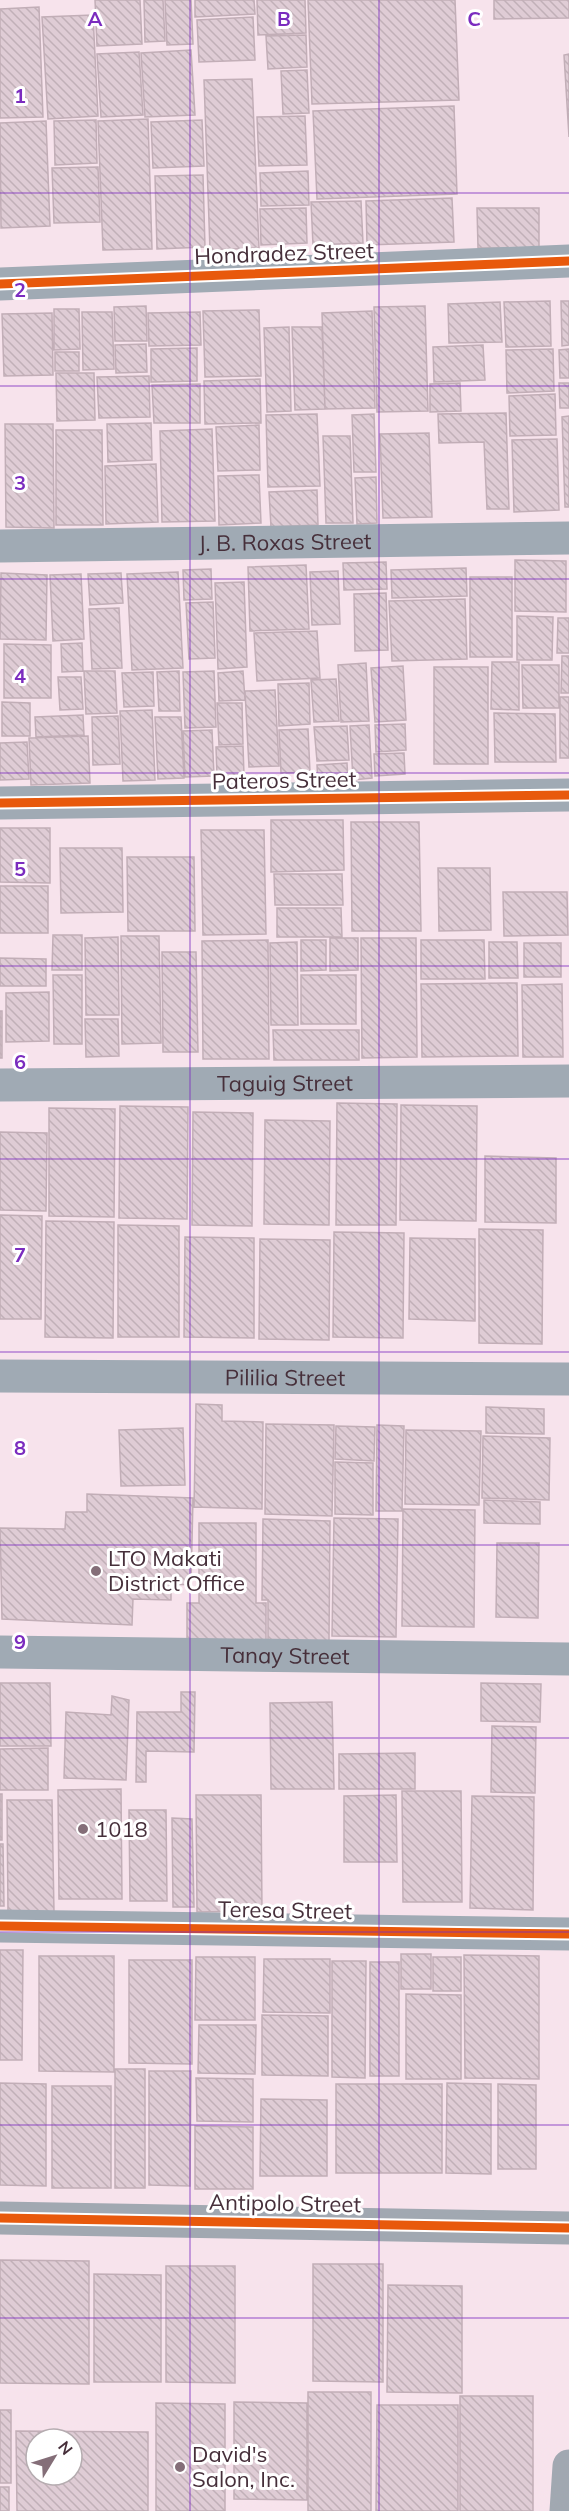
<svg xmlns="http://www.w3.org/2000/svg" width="569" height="2511" viewBox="0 0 569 2511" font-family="Mulish,sans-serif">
<defs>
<pattern id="building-back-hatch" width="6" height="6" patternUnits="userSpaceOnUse" patternTransform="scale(1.5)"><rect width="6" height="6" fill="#dfccd5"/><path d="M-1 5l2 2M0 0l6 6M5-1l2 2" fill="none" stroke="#c1b0b8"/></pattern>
</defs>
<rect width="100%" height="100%" fill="#f7e3ec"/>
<!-- building -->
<path fill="url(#building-back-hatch)" stroke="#c2aeb7" stroke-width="1.5" fill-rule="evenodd" d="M95 0H140L142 44 97 46Z
M144 0H163L165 41 145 42Z
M165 0H191L193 44 167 45Z
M195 0H254L255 14 195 17Z
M257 0H305L306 33 258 35Z
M308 0H455L459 100 312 104Z
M494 0H569V18L494 19Z
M39 7 43 117 0 118V9Z
M93 15 98 116 48 119 42 17Z
M253 17 255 60 199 62 197 20Z
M306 35 307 67 268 69 266 36Z
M191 50 195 115 145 117 141 53Z
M139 52 143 115 101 117 97 54Z
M569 54V137L564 55Z
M307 70 309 113 283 114 281 71Z
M252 79 259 248 210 250 204 80Z
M454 106 457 194 317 199 313 111Z
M305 116 307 165 259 166 257 117Z
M148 119 152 249 103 250 98 121Z
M96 120 97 163 55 165 54 121Z
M202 120 204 166 153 168 151 122Z
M46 121 50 226 1 228 0 123Z
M98 167 100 222 54 223 52 168Z
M308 171 309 205 261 206 260 173Z
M203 175 205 247 157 249 155 176Z
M452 198 454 242 367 245 366 201Z
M361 201 363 243 313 245 311 202Z
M306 208 307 243 261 245 260 209Z
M477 208H539V248H478Z
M550 301 551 346 506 347 504 302Z
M561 301H569V345L562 346Z
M500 302 502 342 449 343 448 304Z
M146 306 147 341H115L114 307Z
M425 306 428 411 377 412 374 307Z
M54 309H79L80 349 54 350Z
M259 310 261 376 205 377 203 311Z
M372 311 375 408 325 409 322 313Z
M82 312H112L114 369 83 370Z
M200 312 201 345 149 346 148 313Z
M52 313 53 375 4 376 2 314Z
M289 327 291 411 267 412 264 328Z
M292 327H322L325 409 295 410Z
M146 344 147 372 116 373 115 345Z
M483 345 485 380 434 382 433 347Z
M197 348V381L151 382V349Z
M553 349 554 391 507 393 506 350Z
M569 349V378H560L559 350Z
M55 352H79V371H55Z
M56 373H94L95 420 57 421Z
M149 376 150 417 99 418 97 377Z
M260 379 261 423 205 424 204 381Z
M460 383 461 411 430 412V384Z
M559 383H569V408H560Z
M200 384V423H154L152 385Z
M555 394 556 435 510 436 509 396Z
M506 413 509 509H487L484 442 439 443 438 414Z
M317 414 320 486 268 487 266 415Z
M374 414 376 472H354L352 415Z
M569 416V507H565L562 417Z
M151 423 152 460 108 462 107 424Z
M5 424H53L54 528 6 527Z
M259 425 260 470 218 471 216 427Z
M212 429 215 521 162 522 160 431Z
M56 430H102L103 525H56Z
M429 433 432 517 383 518 380 434Z
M323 436H350L353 523H326Z
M557 439 559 510 514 512 512 440Z
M156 464 158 522 106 524 105 466Z
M259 475 261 523 219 525 218 476Z
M376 477 377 523 357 524 355 478Z
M317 490 318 525 271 527 269 492Z
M515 560 566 561V612L515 611Z
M386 562 387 589 344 590 343 563Z
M306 565 309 629 250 631 248 567Z
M466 568 467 596 392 598 391 570Z
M211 569 212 599 184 600 183 570Z
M338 571 340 624 312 625 310 572Z
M178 572 183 668 132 670 127 574Z
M1 573 47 575 46 640 0 639Z
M121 573 123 603 90 605 88 574Z
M81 574 84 639 53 641 50 575Z
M470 577H512V657H470Z
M244 582 247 667 218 669 215 583Z
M386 593 388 650 355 651 354 594Z
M465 599 467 659 392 661 389 601Z
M213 602 215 658 189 659 186 603Z
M119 608 122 668 92 669 89 609Z
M517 616 553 617 552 660H517Z
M558 618H569V653H557Z
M317 631 320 678 257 681 254 633Z
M82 643 83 671 62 672 61 644Z
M4 644 51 645V698H4Z
M562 656H569V693H561Z
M492 662H519V710L491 709Z
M366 663 369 721 341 722 338 665Z
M522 665H559V708H523Z
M403 666 406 720 375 722 371 668Z
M434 667H488V764H434Z
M84 671H115L117 713 86 714Z
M179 671 180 711H159L157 672Z
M214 671 216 727 185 728 183 672Z
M243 671 245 700 219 701 218 673Z
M153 672 154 706 124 707 122 673Z
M58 677H81L83 709 60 710Z
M336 679 339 721 314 722 311 680Z
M309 683 310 724 279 726 278 684Z
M275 690 279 766 249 767 245 691Z
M560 697H569V758H560Z
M2 702 30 703V736H2Z
M217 703H242L243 744 219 745Z
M152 710 155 780 123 781 120 711Z
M494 713 555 714 556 762H495Z
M83 715 84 735 36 737 35 717Z
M118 716 120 764 93 765 92 717Z
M155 717H181L184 778 158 779Z
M405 724 406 750 376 752 375 725Z
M369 725 372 778 353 780 350 726Z
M347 726 349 760 317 761 314 727Z
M308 729 310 772 281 773 279 730Z
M212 730 214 776 185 777 183 731Z
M88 736 90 783 31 785 29 738Z
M27 742 29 779 0 780V743Z
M243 746 244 775 217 776 216 747Z
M404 753 405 774 375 776 374 754Z
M347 763 348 782 318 784 317 765Z
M271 820H343L344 870 271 872Z
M351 822H419L421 931H352Z
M0 828H50V883L0 882Z
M201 830H264L266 934 203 935Z
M60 848H122L123 912 61 913Z
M127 857H194L195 931H128Z
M438 868H490L491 930 439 931Z
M274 874H342L343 905H275Z
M0 886H48V933H0Z
M503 892H567L568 935 504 936Z
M277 908H341L342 937H277Z
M53 935H82V970H52Z
M121 936H159L161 1043 122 1044Z
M118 937 119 1015H86L85 938Z
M330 938H358V970L330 971Z
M361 938H416L417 1057 362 1058Z
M268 940 269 1059H203L202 941Z
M301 940H326V970L301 971Z
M421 940H484L485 979H421Z
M297 942 298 1025H271L270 943Z
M489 942H517L518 978H489Z
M524 943H561V977H524Z
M162 952H196L198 1052H163Z
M0 958 46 959V986H0Z
M53 975H82V1044H54Z
M301 975H356V1024H301Z
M517 983 518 1056 422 1057 421 984Z
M562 984 563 1057H523L522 985Z
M49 992V1041L6 1042V993Z
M0 1011H2V1058H0Z
M85 1019H118L119 1056 86 1057Z
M273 1030H359V1060H274Z
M337 1103 397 1104 396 1225H336Z
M401 1105 477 1106 476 1221 400 1220Z
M120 1106 188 1107 187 1219 119 1218Z
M49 1108 115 1109 114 1217 49 1216Z
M193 1112 253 1113 252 1226 192 1225Z
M265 1120 330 1121 329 1225 264 1224Z
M0 1132 47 1133 46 1211 0 1210Z
M485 1156 556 1158V1223L485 1222Z
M0 1215 42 1216 41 1319H0Z
M46 1221 114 1222 113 1338 45 1337Z
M118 1225 179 1226V1337H118Z
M479 1229 543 1230 542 1344 479 1343Z
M334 1232 404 1233 403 1338 333 1337Z
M185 1237 254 1238V1338L184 1337Z
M410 1238 475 1239V1321L409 1319Z
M260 1239 330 1240 329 1340 259 1339Z
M196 1404 222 1405V1421L263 1422 262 1509 194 1507Z
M486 1407 544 1409V1434L486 1433Z
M266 1424 334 1425 332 1516 265 1514Z
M377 1425 404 1426 402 1511H376Z
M336 1426 375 1427 374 1461 335 1459Z
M183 1428 185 1485 121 1486 119 1430Z
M406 1430 481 1431 479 1505 405 1504Z
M483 1436 550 1438 549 1500 482 1498Z
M335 1462 373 1463V1515L335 1514Z
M87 1494 193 1498 191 1585 171 1584V1600L133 1599 132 1625 2 1619 0 1528 65 1529 66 1512H87Z
M484 1500 540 1502V1524L484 1523Z
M403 1509 475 1510 474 1627 402 1626Z
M334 1518 398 1519 396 1637 332 1636Z
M263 1519 330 1521 329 1642 268 1641V1600H262Z
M199 1523H256V1603H266V1645H187V1603H199Z
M497 1543H539L538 1618 496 1617Z
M0 1683H50L51 1746H0Z
M481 1683 541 1684 540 1722 481 1721Z
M181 1692H195L194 1752 146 1751V1782H136L137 1712H181Z
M112 1696 129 1700 126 1780 64 1778 66 1712 111 1715Z
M332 1702 334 1789H271L270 1703Z
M492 1726 536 1727 535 1793 491 1792Z
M48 1748V1790H0V1749Z
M415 1753V1789H339V1754Z
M121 1789 122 1899H59L58 1790Z
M402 1791H461L462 1902H403Z
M0 1794H2V1840H0Z
M196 1795H261L262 1911 197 1912Z
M396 1795 397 1862H344V1796Z
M472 1796 534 1797 533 1910 470 1908Z
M7 1800H52L54 1912H8Z
M129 1810H166L167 1901H130Z
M172 1818 192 1819 194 1907H173Z
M0 1844H3L4 1906H0Z
M0 1950H23L22 2060H0Z
M401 1954H431V1989H401Z
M464 1955 539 1956V2079L465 2078Z
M39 1956H114V2072L39 2071Z
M196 1957H255V2020H195Z
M433 1957H461V1991H433Z
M264 1959H330V2013L263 2012Z
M129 1960H192V2064L129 2063Z
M332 1961H366L365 2078 332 2077Z
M370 1962H399V2076H370Z
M406 1994 461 1995V2079H406Z
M262 2015 328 2016V2076L262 2075Z
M199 2025H256L255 2074 198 2073Z
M115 2069H145V2188H115Z
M149 2071H191L190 2186 149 2185Z
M196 2078 253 2079V2122L197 2121Z
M0 2083 46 2084V2186L0 2185Z
M447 2083 491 2084V2174L446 2173Z
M336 2084H442V2173H336Z
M498 2084 536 2085V2169H498Z
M52 2086H111V2188H52Z
M261 2099 327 2100V2176H260Z
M195 2126 253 2127V2189H195Z
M0 2260 89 2261V2384L0 2383Z
M313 2264H383V2382L313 2381Z
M166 2266H235V2383L166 2382Z
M94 2274 161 2275V2382H94Z
M388 2285 462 2286V2393L387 2392Z
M308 2392H371V2511H308Z
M460 2396H533V2511H460Z
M234 2402 307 2403V2500L234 2499Z
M156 2403 225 2404V2511H156Z
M377 2405H458V2511H376Z
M0 2410H11V2483H0Z
M16 2431 148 2432V2511H17ZM36 2439H72V2475H36Z
M0 2487H9V2511H0Z"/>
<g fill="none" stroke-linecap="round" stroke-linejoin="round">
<!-- street -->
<g stroke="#a0aab4" stroke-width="33">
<path d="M0 284 569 261"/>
<path id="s1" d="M0 546 569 538"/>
<path d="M0 803 569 795"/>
<path id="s2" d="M0 1085 569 1081"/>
<path id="s3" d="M0 1376 569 1379"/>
<path id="s4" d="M0 1652 569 1659"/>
<path d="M0 1926 569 1934"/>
</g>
<!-- secondary -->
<path stroke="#a1a8b1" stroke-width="33" d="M0 2218 569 2228
M566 2511 569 2466"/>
<defs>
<path id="cycleway" d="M0 284 569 261
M0 803 569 795
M0 1926 569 1934
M0 2218 569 2228"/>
</defs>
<!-- cycleway casing -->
<use href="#cycleway" stroke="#fff" stroke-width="13"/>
<!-- cycleway -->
<use href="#cycleway" stroke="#e8590c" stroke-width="9"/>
</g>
<!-- grid -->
<path fill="none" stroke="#7b2cbf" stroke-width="1.5" stroke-opacity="0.55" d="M190 0V2511M379 0V2511M0 193H569M0 386H569M0 579H569M0 773H569M0 966H569M0 1159H569M0 1352H569M0 1545H569M0 1738H569M0 1932H569M0 2125H569M0 2318H569"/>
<!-- markers -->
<g fill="#846e78" stroke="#fff" stroke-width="2">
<circle cx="96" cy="1571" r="6"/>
<circle cx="83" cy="1829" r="6"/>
<circle cx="180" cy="2467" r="6"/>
</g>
<g text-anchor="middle" stroke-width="6" stroke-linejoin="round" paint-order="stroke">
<!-- street labels -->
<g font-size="22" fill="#462f3a" stroke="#fff">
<text transform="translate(284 253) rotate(-2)" y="8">Hondradez Street</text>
<text dy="8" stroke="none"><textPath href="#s1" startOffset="285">J. B. Roxas Street</textPath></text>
<text transform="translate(284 780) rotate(-1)" y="8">Pateros Street</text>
<text dy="8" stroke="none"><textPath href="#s2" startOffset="285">Taguig Street</textPath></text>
<text dy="8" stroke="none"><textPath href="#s3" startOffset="285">Pililia Street</textPath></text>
<text dy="8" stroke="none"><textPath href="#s4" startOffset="285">Tanay Street</textPath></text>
<text transform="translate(285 1910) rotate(1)" y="8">Teresa Street</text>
<text transform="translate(285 2203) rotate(1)" y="8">Antipolo Street</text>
</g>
<!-- poi labels -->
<g font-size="22" fill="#462f3a" stroke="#fff" text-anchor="start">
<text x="108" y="1566">LTO Makati<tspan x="108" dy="25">District Office</tspan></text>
<text x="95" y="1837">1018</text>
<text x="192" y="2462">David's<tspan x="192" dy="25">Salon, Inc.</tspan></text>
</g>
</g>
<g font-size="20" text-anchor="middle" font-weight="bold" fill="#7b2cbf" stroke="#fff" stroke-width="6" stroke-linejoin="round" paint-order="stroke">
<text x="95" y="26">A</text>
<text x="284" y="26">B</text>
<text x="474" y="26">C</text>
<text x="20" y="103">1</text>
<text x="20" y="297">2</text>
<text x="20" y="490">3</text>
<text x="20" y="683">4</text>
<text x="20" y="876">5</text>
<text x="20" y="1069">6</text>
<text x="20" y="1262">7</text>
<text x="20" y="1455">8</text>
<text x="20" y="1649">9</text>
</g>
<!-- north arrow -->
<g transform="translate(54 2457) rotate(52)"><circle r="28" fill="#ffffff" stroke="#b5acb0" stroke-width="1.5"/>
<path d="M0-4.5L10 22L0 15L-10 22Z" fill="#846e78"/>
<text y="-9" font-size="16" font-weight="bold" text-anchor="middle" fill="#462f3a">N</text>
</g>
</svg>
